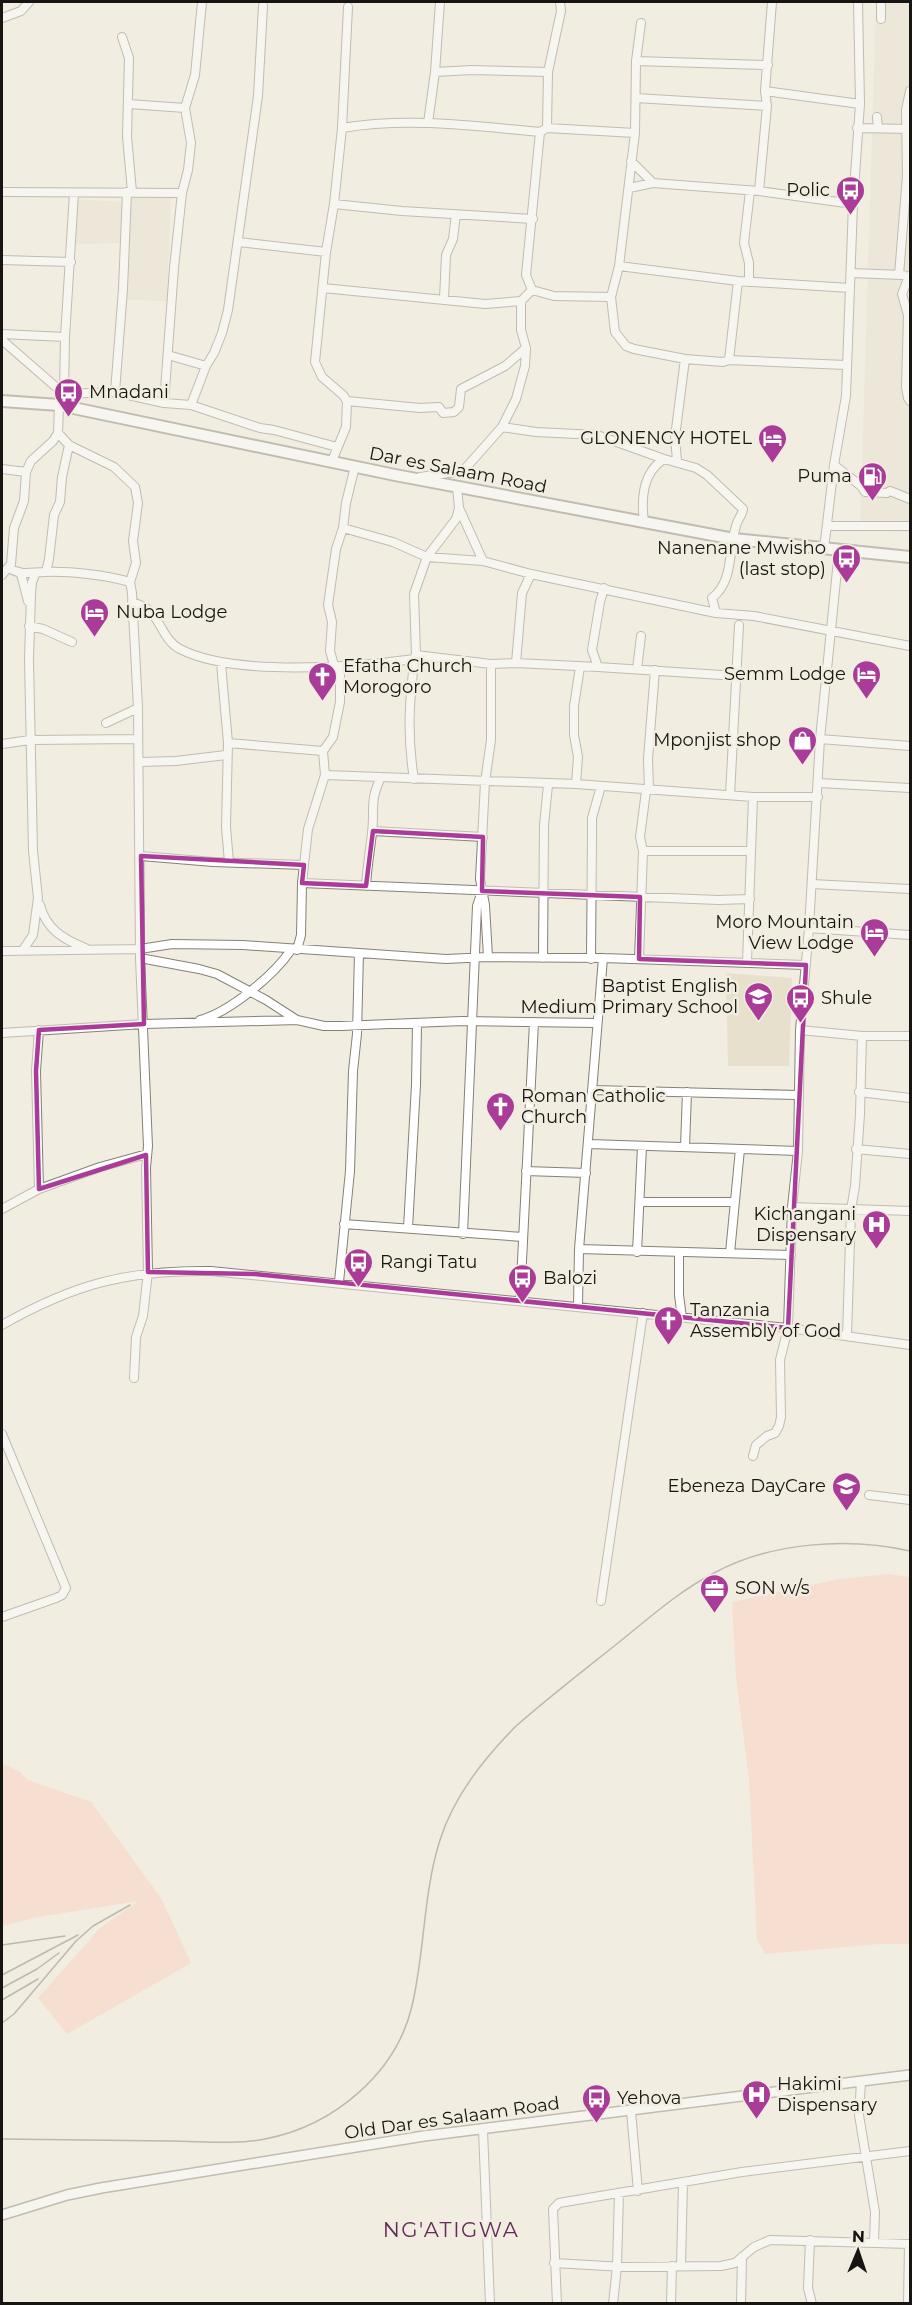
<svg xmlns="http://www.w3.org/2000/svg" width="912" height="2305" viewBox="0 0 912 2305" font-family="Montserrat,sans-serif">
<rect width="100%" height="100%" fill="#f1ede1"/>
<!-- built -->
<path fill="#e7e0cd" d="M876 2H910V532L860 531Z
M128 196H171L167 301 126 300Z
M73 199 126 202 124 243 71 244Z
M726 973 792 978 789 1066H728Z"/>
<!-- green -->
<path fill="#fdceba" d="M887 1574 910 1577V1944H879L765 1954 757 1940 749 1779 736 1678 732 1602 839 1579Z
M2 1763 20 1772 28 1780 91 1802 161 1898 191 1963 67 2034 38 1998 100 1928 138 1901 33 1918 2 1926Z"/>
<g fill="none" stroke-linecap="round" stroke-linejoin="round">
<defs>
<path id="minor" d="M2 18 21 11 29 2
M881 19V2
M641 23 636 61 635 133 619 266 611 297 615 332 626 346 634 349 685 359 723 362 729 360 846 365
M122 37 129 58 127 136 132 192
M636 61 768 65
M435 72 472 70 548 72
M765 91 860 104
M636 98 767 106
M129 104 185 108
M877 117 878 128
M428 123 435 72 440 2
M342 128 348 7
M547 128 635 133
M857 128 909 129
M631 161 653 183
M629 188 653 183 759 191 853 204
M759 191 767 106 765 91 772 2
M2 192 182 193
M334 204 402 211 533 219
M239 242 326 252
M2 260 71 262
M619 266 738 281 850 288
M851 273 903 275
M899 275 907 176 906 110 910 91
M909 276 902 294 908 315 906 387 908 398 910 401
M749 282V263L744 243 750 191
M323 288 485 304 521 301
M532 290 554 296 611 297
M444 299 446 255 453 239 456 214
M2 334 65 337
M2 340 64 394 115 392 164 403 174 268 182 193 188 170 191 143 185 108 195 75 202 2
M168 355 206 366
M729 360 738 281
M115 392 123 289 127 192
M347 401 420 408 439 407 443 413 454 412 459 407 461 389 505 366 526 348
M164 403 191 405 206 366 214 353 222 333 228 310 258 96 263 6
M191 405 260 428 274 430 337 447
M502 427 536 432 597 435 664 459
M58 433 69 445 114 467 135 487 138 503 133 541 136 563 130 582 132 593 138 708 140 958 148 1146 146 1168 148 1272 143 1316 136 1337 134 1378
M332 461 346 427 347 401 343 395 322 377 315 362 326 252 334 204 342 128C408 117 474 126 540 132
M677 461 675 437 685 359
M834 465 861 486 865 492 887 493 890 491 910 499
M2 469 26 472
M420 477 463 471 502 427 516 399 525 366 526 348 521 330V301L532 290 526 275 540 132 547 128 548 72 561 11 560 2
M457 487 459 508 456 519 427 557 414 594 416 655 491 664 516 663 598 667 737 676
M459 508 483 561
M644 522C641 499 642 473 664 459L696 468 707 475 743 509C742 516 737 520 736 526 728 551 734 581 712 598L716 613 754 616 910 646
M828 526H910
M343 528 393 542 427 557 483 561 531 574 716 613
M824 549 834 465 846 396 853 204 860 104 858 2
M9 568C21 576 31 572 45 572 70 571 106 575 130 582
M46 572 49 559 54 515 60 502 62 477 69 445
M21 574 28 601
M2 575 11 564 14 528 24 501 26 472 31 461 53 441 58 433 59 405 64 394 65 337 74 193
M132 602C138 604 144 606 149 610 161 621 164 641 180 649 234 677 355 667 415 659
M29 626 43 629 72 642
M221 663 228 743 226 827 229 862
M516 663 522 593 531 574
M598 667 592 650 600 602 604 588
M637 669 641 636
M106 723 138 708
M820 739 910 746
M228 743 323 751
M2 744 30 740 138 739
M139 762 176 761 226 755
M325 775 576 784 753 797H818
M414 779C407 736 409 699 415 657
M819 783 910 788
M576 784 578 757 574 735V706L580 667
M649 790 648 759 655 670
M730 795 739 625
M373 831 483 837
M643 851H750
M141 856 213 862 304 865
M302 883 718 900 750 899
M812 884 910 889
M366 886C367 868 370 851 372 833 375 809 369 802 381 777
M40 905C46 929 63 939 85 948
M809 928 910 935
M23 950 33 935 38 898 33 851 29 659 31 594 32 582 36 573
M297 950 301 935 302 883 308 829 325 775 323 751 333 737 340 702V674L334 665 330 651 332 622 328 605 336 549 343 528 346 503 355 466
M2 951 140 949 172 944 243 945 446 959 488 957 603 958 806 965
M488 957 485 905 480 879 485 782 491 740V664
M140 958 199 969 217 974 266 1000 297 1020
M543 958 544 825 548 785
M591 959 592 835V818L601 786
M639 959 643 851 640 837 646 791
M747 962 753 797
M200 1020C230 1012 274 975 291 950
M800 1030 862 1036H910
M2 1033 144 1024 297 1020 324 1026H341L462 1021 596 1023
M592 1090 798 1095
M859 1092 910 1098
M589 1144 798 1151
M685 1147 687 1092
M856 1149 910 1154
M526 1171 586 1173
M39 1189 36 1071 39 1030
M641 1202H735
M792 1207 910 1211
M2 1209 39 1189 100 1167 147 1154
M344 1224 523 1237
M408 1228 416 1085 417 1024
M463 1234 477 906 482 891
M579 1249 791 1255
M637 1252 642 1146
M679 1252V1295L682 1318
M730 1253 740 1149
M339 1282 350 1171 353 1071 357 1034 359 953
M520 1301 534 1022
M578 1307 579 1249 603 958
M2 1325C74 1284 127 1270 211 1271L788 1328 910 1345
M847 1336 851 1210 855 1186 860 1114 862 1036
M2 1434 66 1588 62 1595 56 1598 2 1617
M753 1456 756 1445 767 1436 775 1433 779 1426 781 1417 780 1360 788 1328 792 1207 798 1151 800 1030 809 928 820 739 839 550
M869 1495 910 1500
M601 1601 643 1313
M861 2082 859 2115 875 2212 874 2242
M631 2111 638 2191
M483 2130 490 2304
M810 2240 808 2288 812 2304
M554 2263 624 2267 721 2266 735 2263 754 2247 770 2240 910 2244
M681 2265 683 2183
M557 2304 553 2209 559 2203 742 2172 910 2151
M613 2304 617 2266 619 2193
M671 2304 672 2266
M741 2304 742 2257
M908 2304 909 2244"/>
<path id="major" d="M2 2215 67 2195 101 2188 424 2136 910 2075"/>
<path id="highway" d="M2 401 59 405 395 475 734 539 910 557"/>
</defs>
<!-- minor casing -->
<use href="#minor" stroke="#858176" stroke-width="10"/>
<!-- major casing -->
<use href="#major" stroke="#858176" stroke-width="12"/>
<!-- highway casing -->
<use href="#highway" stroke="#858176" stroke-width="14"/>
<!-- minor -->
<use href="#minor" stroke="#fff" stroke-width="8"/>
<!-- major -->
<use href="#major" stroke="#fff" stroke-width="9"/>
<!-- highway -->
<use href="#highway" stroke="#fff" stroke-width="10"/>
<!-- rail -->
<path stroke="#7d7a72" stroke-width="1.5" d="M2 1945 65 1936
M2 1975 78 1935
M2 1988 37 1969 59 1953
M2 2000 38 1979
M2 2023 14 2014 76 1941 93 1926 130 1905
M2 2139C58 2140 114 2140 170 2141 201 2141 234 2145 265 2139 333 2126 396 2074 412 2006 425 1951 423 1893 440 1840 454 1796 483 1760 515 1727 548 1698 583 1671 618 1643 648 1619 679 1591 714 1573 771 1542 848 1537 910 1551"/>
</g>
<!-- marked area -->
<path d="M0 0H912V2305H0ZM373 831 483 837 482 891 640 897 639 959 806 965 788 1328 255 1274 148 1272 146 1155 39 1189 36 1071 39 1030 144 1024 141 856 304 865 302 883 366 886Z" fill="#f1ede1" fill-opacity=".55" fill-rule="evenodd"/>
<path fill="none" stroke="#aa3b98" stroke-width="4.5" stroke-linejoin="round" d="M373 831 483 837 482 891 640 897 639 959 806 965 788 1328 255 1274 148 1272 146 1155 39 1189 36 1071 39 1030 144 1024 141 856 304 865 302 883 366 886Z"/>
<!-- icons -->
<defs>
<symbol id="bus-pin" viewBox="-11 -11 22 30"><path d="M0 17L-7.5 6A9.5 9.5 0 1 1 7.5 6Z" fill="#aa3b98" stroke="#f1ede1"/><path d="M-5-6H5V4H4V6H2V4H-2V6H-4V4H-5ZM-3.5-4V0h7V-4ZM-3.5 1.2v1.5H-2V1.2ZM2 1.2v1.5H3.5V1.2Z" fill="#fff"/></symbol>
<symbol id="hotel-pin" viewBox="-11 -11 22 30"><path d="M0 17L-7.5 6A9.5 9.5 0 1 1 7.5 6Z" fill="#aa3b98" stroke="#f1ede1"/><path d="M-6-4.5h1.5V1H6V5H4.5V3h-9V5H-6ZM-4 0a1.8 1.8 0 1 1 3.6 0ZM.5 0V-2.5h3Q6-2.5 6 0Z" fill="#fff"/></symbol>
<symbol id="fuel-pin" viewBox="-11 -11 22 30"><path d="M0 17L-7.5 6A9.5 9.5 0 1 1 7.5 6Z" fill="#aa3b98" stroke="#f1ede1"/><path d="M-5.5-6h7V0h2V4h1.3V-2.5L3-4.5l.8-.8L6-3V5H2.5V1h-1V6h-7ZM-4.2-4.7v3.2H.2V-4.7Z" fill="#fff"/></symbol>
<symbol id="church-pin" viewBox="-11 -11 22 30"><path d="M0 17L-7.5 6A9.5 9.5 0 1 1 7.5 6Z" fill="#aa3b98" stroke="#f1ede1"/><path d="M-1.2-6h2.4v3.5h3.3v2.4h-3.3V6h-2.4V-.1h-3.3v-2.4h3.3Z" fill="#fff"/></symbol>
<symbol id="shop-pin" viewBox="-11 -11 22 30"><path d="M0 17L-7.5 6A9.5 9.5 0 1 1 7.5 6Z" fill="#aa3b98" stroke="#f1ede1"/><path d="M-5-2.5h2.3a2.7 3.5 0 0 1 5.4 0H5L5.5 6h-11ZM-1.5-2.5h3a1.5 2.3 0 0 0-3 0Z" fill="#fff"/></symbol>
<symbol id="school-pin" viewBox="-11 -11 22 30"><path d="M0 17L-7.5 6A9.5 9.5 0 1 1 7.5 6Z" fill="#aa3b98" stroke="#f1ede1"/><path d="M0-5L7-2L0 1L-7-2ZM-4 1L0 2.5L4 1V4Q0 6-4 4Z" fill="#fff"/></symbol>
<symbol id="hospital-pin" viewBox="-11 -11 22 30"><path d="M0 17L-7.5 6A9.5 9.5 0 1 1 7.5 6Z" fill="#aa3b98" stroke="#f1ede1"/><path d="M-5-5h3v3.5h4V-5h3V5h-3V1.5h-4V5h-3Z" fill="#fff"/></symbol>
<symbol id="office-pin" viewBox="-11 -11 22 30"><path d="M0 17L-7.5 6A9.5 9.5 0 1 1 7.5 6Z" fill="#aa3b98" stroke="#f1ede1"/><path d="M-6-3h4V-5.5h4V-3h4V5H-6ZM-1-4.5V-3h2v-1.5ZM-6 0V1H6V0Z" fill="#fff"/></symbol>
</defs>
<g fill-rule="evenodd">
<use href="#bus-pin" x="834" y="174" width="33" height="45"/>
<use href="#bus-pin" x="52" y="376" width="33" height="45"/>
<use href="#hotel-pin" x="756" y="422" width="33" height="45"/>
<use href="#fuel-pin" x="856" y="460" width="33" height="45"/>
<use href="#bus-pin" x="830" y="542" width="33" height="45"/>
<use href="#hotel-pin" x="78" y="596" width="33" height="45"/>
<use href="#hotel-pin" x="850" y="658" width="33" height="45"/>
<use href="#church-pin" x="306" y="660" width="33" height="45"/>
<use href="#shop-pin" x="786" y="724" width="33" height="45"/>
<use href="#hotel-pin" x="858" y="916" width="33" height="45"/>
<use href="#school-pin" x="742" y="980" width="33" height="45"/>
<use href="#bus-pin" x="784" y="982" width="33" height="45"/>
<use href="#church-pin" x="484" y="1090" width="33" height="45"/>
<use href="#hospital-pin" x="860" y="1208" width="33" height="45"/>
<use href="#bus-pin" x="342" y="1246" width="33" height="45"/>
<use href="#bus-pin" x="506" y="1262" width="33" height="45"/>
<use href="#church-pin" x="652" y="1304" width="33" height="45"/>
<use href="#school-pin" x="830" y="1470" width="33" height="45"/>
<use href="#office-pin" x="698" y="1572" width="33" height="45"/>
<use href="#hospital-pin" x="740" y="2078" width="33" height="45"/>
<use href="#bus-pin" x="580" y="2082" width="33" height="45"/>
</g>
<g text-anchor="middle" stroke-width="5" stroke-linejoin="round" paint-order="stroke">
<!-- poi labels -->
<g font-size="18" fill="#171511" stroke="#f1ede1" text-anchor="start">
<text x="830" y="196" text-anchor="end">Polic</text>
<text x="89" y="398">Mnadani</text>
<text x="752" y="444" text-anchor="end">GLONENCY HOTEL</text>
<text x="852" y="482" text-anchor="end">Puma</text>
<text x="826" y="554" text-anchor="end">Nanenane Mwisho<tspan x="826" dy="21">(last stop)</tspan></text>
<text x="116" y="618">Nuba Lodge</text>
<text x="343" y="672">Efatha Church<tspan x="343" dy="21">Morogoro</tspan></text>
<text x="846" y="680" text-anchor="end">Semm Lodge</text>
<text x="781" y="746" text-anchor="end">Mponjist shop</text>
<text x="854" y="928" text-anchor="end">Moro Mountain<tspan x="854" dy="21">View Lodge</tspan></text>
<text x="738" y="992" text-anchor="end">Baptist English<tspan x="738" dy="21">Medium Primary School</tspan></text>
<text x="821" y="1004">Shule</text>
<text x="521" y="1102">Roman Catholic<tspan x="521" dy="21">Church</tspan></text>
<text x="856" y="1220" text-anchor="end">Kichangani<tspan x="856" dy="21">Dispensary</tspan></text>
<text x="380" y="1268">Rangi Tatu</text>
<text x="543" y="1284">Balozi</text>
<text x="690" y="1316">Tanzania<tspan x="690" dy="21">Assembly of God</tspan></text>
<text x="826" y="1492" text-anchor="end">Ebeneza DayCare</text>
<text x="735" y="1594">SON w/s</text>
<text x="777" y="2090">Hakimi<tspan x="777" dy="21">Dispensary</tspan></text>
<text x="617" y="2104">Yehova</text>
</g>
<!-- street labels -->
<g font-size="18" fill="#171511" stroke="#f1ede1">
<text transform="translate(458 470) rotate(11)" y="6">Dar es Salaam Road</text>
<text transform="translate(452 2118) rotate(-8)" y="6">Old Dar es Salaam Road</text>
</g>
<!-- quarter labels -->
<g font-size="21" letter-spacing="1.5" fill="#622c58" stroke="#f1ede1">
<text x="451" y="2237">NG'ATIGWA</text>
</g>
</g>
<!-- border -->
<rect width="912" height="2305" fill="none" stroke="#171511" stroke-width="6"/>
<!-- north arrow -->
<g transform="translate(858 2251) rotate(2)" stroke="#f1ede1" stroke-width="4.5" paint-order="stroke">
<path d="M0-4.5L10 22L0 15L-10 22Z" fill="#171511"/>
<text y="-9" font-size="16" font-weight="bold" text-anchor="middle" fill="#171511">N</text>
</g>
</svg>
